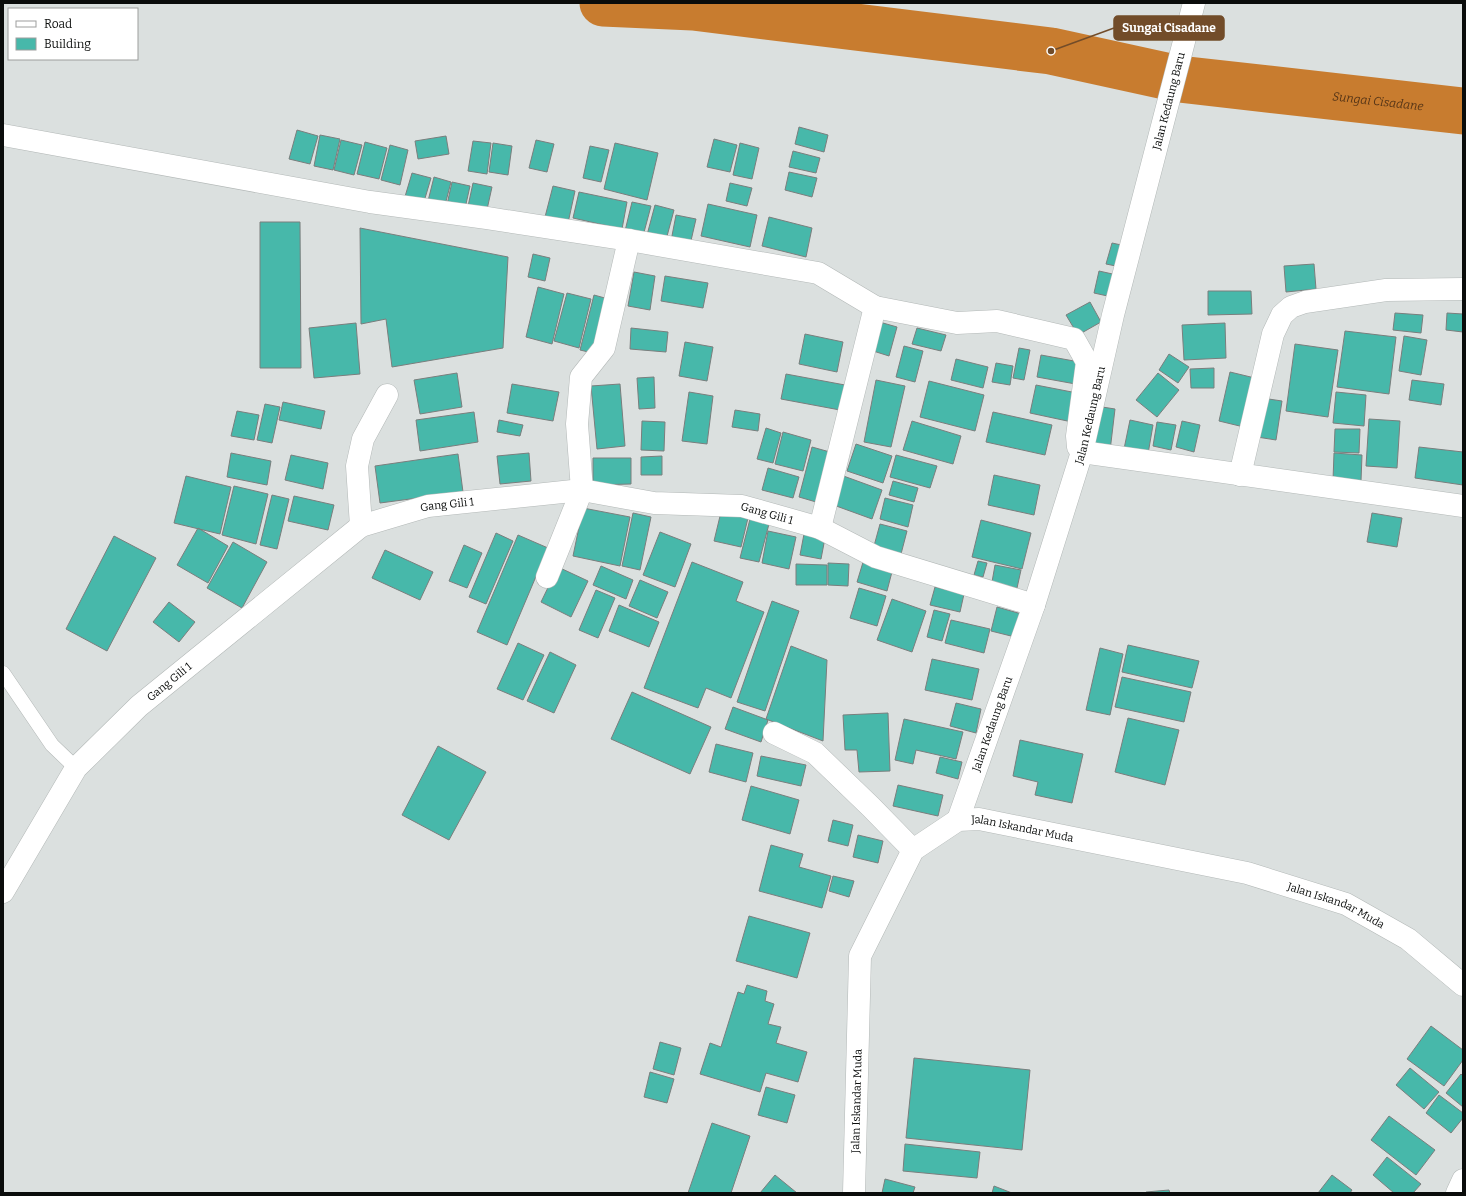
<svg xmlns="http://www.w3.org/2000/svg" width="1466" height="1196" viewBox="0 0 1466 1196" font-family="Bitter,serif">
<rect width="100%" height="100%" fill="#dbe0df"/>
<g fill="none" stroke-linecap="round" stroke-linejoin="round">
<!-- river -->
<path stroke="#c87c2f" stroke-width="47" id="s1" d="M603 3 693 7 1051 51 1179 79 1463 111"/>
</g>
<!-- building -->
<path fill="#47b8aa" stroke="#7a7e7d" d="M799 127 828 135 824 152 795 144Z
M297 130 318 136 310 164 289 159Z
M320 135 340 139 333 170 314 166Z
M446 136 449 154 418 159 415 141Z
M714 139 737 145 730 172 707 167Z
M341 140 362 145 354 175 334 170Z
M536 140 554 144 547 172 529 168Z
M473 141 491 143 487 174 468 171Z
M365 142 387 148 379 179 357 174Z
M493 143 512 146 508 175 489 172Z
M615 143 658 153 647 200 604 189Z
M740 143 759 148 752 179 733 175Z
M390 145 408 150 400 185 381 180Z
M590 146 609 150 601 182 583 178Z
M793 151 820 158 816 173 789 167Z
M789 172 817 178 812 197 785 190Z
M412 173 431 178 423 205 404 200Z
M434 177 451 182 444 209 427 205Z
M452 182 470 186 464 213 446 209Z
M473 183 492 187 486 214 467 211Z
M730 183 752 188 747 206 726 201Z
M553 186 575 191 568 223 545 217Z
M579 192 627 202 622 229 573 218Z
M632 202 651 206 643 236 625 231Z
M708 204 757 215 750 247 701 236Z
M655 205 674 210 666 240 647 235Z
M676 215 696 219 690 245 671 241Z
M769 217 812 228 806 257 762 246Z
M260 222H300L301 368H260Z
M360 228 508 257 503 348 392 367 386 319 361 324Z
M1112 243 1126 246 1121 267 1106 264Z
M533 254 550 258 545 281 528 277Z
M1314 264 1316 289 1286 292 1284 266Z
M1099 271 1117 275 1112 297 1094 293Z
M634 272 655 276 650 310 628 306Z
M665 276 708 283 703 308 661 301Z
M538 287 564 294 552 344 526 337Z
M1208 291H1251L1252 314 1208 315Z
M567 293 591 299 579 348 554 341Z
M594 295 612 300 597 354 580 350Z
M1090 302 1101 322 1078 335 1066 315Z
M1395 313 1423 315 1421 333 1393 330Z
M1447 313 1463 314V332L1446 330Z
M876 321 897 327 889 356 867 349Z
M356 323 360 374 314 378 309 328Z
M1225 323 1226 358 1184 360 1182 325Z
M631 328 668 332 666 352 630 349Z
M917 328 946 335 941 351 912 344Z
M1345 331 1396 337 1389 394 1337 387Z
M805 334 843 342 837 372 799 364Z
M1404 336 1427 340 1421 375 1399 371Z
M685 342 713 347 707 381 679 376Z
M1295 344 1338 350 1328 417 1286 411Z
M904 346 923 351 915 382 896 377Z
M1019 348 1030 350 1024 380 1013 378Z
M1169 354 1189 367 1178 383 1159 370Z
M1041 355 1085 363 1081 385 1037 377Z
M956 359 988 367 983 388 951 380Z
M996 363 1013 366 1010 385 992 382Z
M1214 368V388H1191L1190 369Z
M1230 372 1259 379 1248 428 1219 421Z
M457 373 462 407 420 414 414 380Z
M1158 373 1179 390 1157 417 1136 400Z
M786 374 845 385 840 410 781 399Z
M654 377 655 408 639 409 637 378Z
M876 380 905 386 891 447 864 442Z
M1412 380 1444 384 1441 405 1409 400Z
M929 381 984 395 975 431 920 417Z
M512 384 559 392 553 421 507 413Z
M620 384 625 446 597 449 591 386Z
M1036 385 1077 393 1072 422 1030 413Z
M689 392 713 396 707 444 682 441Z
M1336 392 1366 395 1364 426 1333 423Z
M1262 398 1282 401 1276 440 1257 437Z
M283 402 325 411 321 429 279 420Z
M265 404 280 407 272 443 257 440Z
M1096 406 1115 409 1110 451 1090 449Z
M735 410 760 414 758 431 732 427Z
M237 411 259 415 254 440 231 436Z
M474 412 478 442 420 451 416 420Z
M993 412 1052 425 1045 455 986 442Z
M1369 419 1400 421 1397 468 1366 466Z
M499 420 523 425 520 436 497 432Z
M1130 420 1153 425 1148 454 1124 449Z
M642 421 665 422 664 451 641 450Z
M912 421 961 436 953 464 903 450Z
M1182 421 1200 425 1194 452 1176 447Z
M1157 422 1176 425 1171 450 1153 446Z
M766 428 781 433 773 463 757 459Z
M1335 429H1360L1359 453 1334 452Z
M783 432 811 440 803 471 775 464Z
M856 444 892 456 883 483 847 471Z
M812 447 837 454 823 504 799 497Z
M1419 447 1463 452V485L1415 478Z
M231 453 271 461 267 485 227 477Z
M529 453 531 481 500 484 497 456Z
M1334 453 1362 455 1361 481 1333 480Z
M458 454 463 492 380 503 375 466Z
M291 455 328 463 323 489 285 480Z
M896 455 937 466 930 488 890 477Z
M662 456V475H641V457Z
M593 458H631V484L593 485Z
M768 468 799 477 793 498 762 490Z
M838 474 882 490 872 519 828 503Z
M994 475 1040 485 1034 515 988 505Z
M186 476 231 487 220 534 174 523Z
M893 481 918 488 914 502 889 495Z
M234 486 268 494 256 544 222 535Z
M272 495 289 499 277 549 260 545Z
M294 496 334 505 328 530 288 521Z
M885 498 913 505 908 527 880 519Z
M583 508 630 517 620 566 573 556Z
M721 512 748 518 741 547 714 541Z
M633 513 651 517 640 570 622 566Z
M1372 513 1402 518 1397 547 1367 542Z
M750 519 769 524 759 562 740 558Z
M981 520 1031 533 1022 569 972 557Z
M880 524 907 531 901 554 874 546Z
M198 528 228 546 208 583 177 565Z
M768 531 796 537 789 569 762 563Z
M660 532 691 544 675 587 643 575Z
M496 533 513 541 486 604 469 597Z
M804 534 825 538 821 559 800 555Z
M518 535 548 548 507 645 477 632Z
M114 536 156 558 107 651 66 629Z
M233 542 267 562 242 608 207 588Z
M464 545 482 553 467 588 449 581Z
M385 550 433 572 420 600 372 578Z
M864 559 893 568 887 591 857 582Z
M978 561 987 563 983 577 974 575Z
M692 562 743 582 736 601 764 612 731 698 706 688 698 708 644 688Z
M828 563 849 564 848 586 828 585Z
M796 564 827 565V585H796Z
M995 565 1021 570 1017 588 992 582Z
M601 566 633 580 626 599 593 585Z
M558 567 588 581 571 617 541 602Z
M640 580 668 592 657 618 629 606Z
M935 587 964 594 960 612 930 605Z
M859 588 886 596 877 626 850 618Z
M596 590 615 598 598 638 579 630Z
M892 599 926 611 912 652 877 640Z
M772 601 799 611 765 711 737 702Z
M169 602 195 622 179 642 153 622Z
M619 605 659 622 649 647 609 631Z
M997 607 1025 615 1019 638 991 631Z
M934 610 950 614 942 641 927 637Z
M951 620 990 629 984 653 945 643Z
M518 643 544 655 523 700 497 689Z
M1128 645 1199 661 1192 688 1122 672Z
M791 646 827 660 823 741 766 719Z
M1100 648 1123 654 1110 715 1086 710Z
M550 652 576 665 554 713 527 701Z
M932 659 979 669 972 700 925 690Z
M1122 677 1191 692 1184 722 1115 707Z
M632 692 711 727 690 774 611 739Z
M956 703 981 709 976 733 950 726Z
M733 707 768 720 761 742 725 729Z
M888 713 890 771 859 772 857 750H845L843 715Z
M1128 718 1179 730 1165 785 1115 772Z
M904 719 963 732 956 759 916 750 913 764 895 760Z
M1020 740 1083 754 1072 803 1035 795 1038 782 1013 776Z
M716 744 753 753 746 782 709 772Z
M438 746 486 772 449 840 402 815Z
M761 756 806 765 801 786 757 776Z
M940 757 962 762 958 779 936 773Z
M898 785 943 795 938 816 893 806Z
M751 786 799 800 790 834 742 820Z
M833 820 853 825 848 846 828 841Z
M858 835 883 841 878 863 853 857Z
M771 845 803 854 799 867 831 876 822 908 759 891Z
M833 876 854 881 849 897 829 891Z
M749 916 810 933 797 978 736 961Z
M747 985 767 991 765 1001 774 1004 768 1024 781 1027 776 1043 807 1052 798 1082 766 1073 760 1092 700 1074 710 1043 721 1047 738 992 744 994Z
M1431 1026 1463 1050V1060L1444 1086 1407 1059Z
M660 1042 681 1048 674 1075 653 1069Z
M914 1058 1030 1070 1022 1150 906 1138Z
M1410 1068 1439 1092 1424 1109 1396 1085Z
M650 1072 674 1079 667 1103 644 1097Z
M1461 1074 1463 1076V1107L1446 1093Z
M766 1087 795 1095 787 1123 758 1115Z
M1439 1095 1463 1113V1118L1451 1133 1426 1113Z
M1389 1116 1435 1150 1416 1175 1371 1140Z
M712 1123 750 1136 731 1193H688Z
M905 1144 980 1152 977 1178 903 1171Z
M1387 1157 1421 1184 1413 1193H1394L1373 1175Z
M775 1175 797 1193H760Z
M1332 1175 1352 1190 1350 1193H1318Z
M885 1179 915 1187 913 1193H882Z
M994 1186 1012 1193H992Z
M1169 1190 1170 1193H1146V1192Z"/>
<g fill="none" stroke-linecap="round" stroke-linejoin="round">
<defs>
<path id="service" d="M3 673 52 745 76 768"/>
<g id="minor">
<path d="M3 135 370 202 487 218 629 240 818 273 875 307 957 323 997 321 1074 339 1087 362 1077 436 1078 447 1082 452 1463 506"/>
<path d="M1240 475 1273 334 1282 315 1291 307 1305 302 1386 290 1463 289"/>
<path d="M361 526 357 466 363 439 387 395"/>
<path d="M820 528 875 307"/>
<path d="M547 577 582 490 577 424 581 377 604 348 629 240"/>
<path d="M774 733 815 753 871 807 913 850"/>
<path id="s2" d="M3 892 76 768 139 706 361 526 428 506 582 490 654 503 742 506 820 528 876 557 1034 605"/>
<path d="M1457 1193 1463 1180"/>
</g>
<g id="tertiary">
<path id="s3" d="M958 820 1034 605 1082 452 1113 315 1194 3"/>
<path id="s4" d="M854 1193 860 956 913 850 958 820 979 819 1247 873 1346 904 1408 939 1463 985"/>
</g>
</defs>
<!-- service casing -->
<use href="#service" stroke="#b3b8b7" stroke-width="15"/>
<!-- minor casing -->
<use href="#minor" stroke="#b3b8b7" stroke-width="23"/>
<!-- tertiary casing -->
<use href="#tertiary" stroke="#b3b8b7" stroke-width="23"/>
<!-- service -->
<use href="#service" stroke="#fff" stroke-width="14"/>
<!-- minor -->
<use href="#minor" stroke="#fff" stroke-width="22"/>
<!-- tertiary -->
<use href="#tertiary" stroke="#fff" stroke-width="22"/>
</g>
<g text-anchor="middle" stroke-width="3" stroke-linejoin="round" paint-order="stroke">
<!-- street labels -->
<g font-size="11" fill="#0a0c0b" stroke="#fff">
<text dy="4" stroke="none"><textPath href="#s3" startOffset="750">Jalan Kedaung Baru</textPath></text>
<text dy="4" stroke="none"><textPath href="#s3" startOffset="426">Jalan Kedaung Baru</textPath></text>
<text dy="4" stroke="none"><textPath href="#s2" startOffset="607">Gang Gili 1</textPath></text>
<text dy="4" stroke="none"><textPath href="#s2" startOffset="930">Gang Gili 1</textPath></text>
<text dy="4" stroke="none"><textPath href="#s2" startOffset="271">Gang Gili 1</textPath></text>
<text dy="4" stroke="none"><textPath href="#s3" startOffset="102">Jalan Kedaung Baru</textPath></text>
<text dy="4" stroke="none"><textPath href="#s4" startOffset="475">Jalan Iskandar Muda</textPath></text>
<text dy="4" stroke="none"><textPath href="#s4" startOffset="799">Jalan Iskandar Muda</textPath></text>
<text dy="4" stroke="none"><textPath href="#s4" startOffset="92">Jalan Iskandar Muda</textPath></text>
</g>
<!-- water labels -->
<g font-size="12" font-style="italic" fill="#563517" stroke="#fff">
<text dy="4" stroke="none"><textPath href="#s1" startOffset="782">Sungai Cisadane</textPath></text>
</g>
</g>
<!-- callouts -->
<path fill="none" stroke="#724c29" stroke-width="1.5" d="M1051 51L1114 28"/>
<circle fill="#724c29" stroke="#fff" stroke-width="1.5" cx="1051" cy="51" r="4"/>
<rect fill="#724c29" stroke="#724c29" stroke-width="1.5" x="1114" y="16" width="110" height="24" rx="4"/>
<g font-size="12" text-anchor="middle" font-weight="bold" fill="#fff">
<text x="1169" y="32">Sungai Cisadane</text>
</g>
<!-- border -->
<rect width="1466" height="1196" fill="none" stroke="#0a0c0b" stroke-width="8"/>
<!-- legend -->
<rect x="8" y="8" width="130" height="52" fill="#ffffff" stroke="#9d9e9d"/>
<rect x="16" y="21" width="20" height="6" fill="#ffffff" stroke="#9d9e9d"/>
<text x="44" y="28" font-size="12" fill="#0a0c0b">Road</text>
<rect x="16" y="38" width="20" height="12" fill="#47b8aa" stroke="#9d9e9d"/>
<text x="44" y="48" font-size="12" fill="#0a0c0b">Building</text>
</svg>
